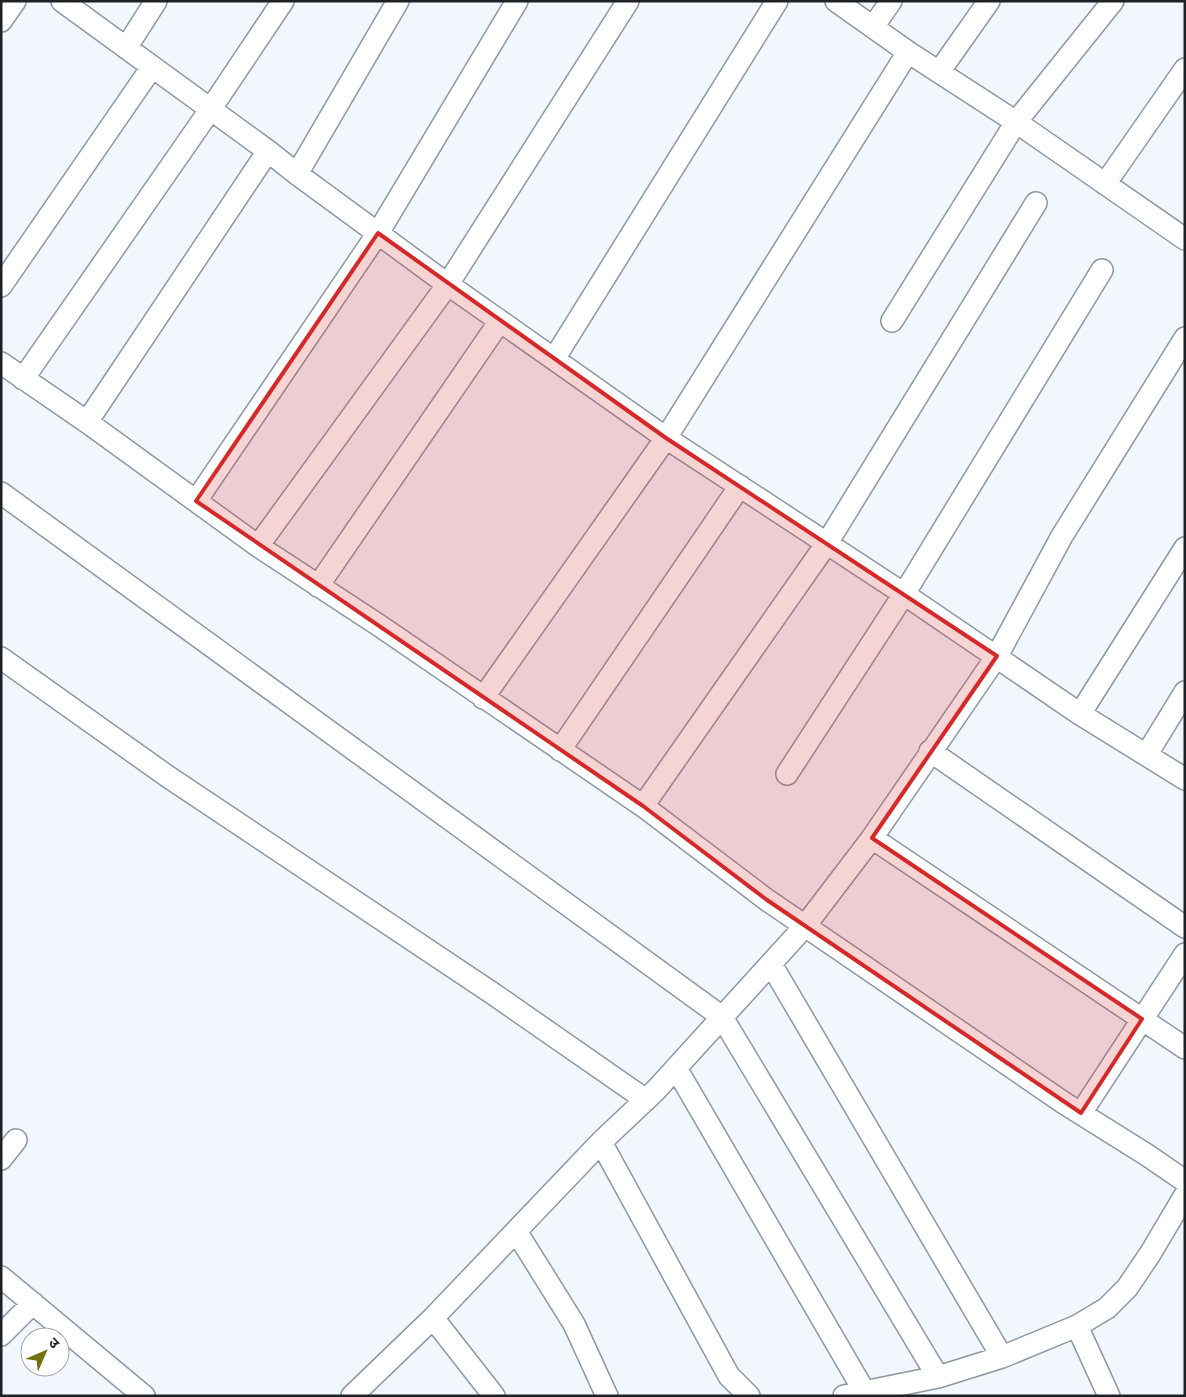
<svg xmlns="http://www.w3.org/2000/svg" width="1186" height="1397" viewBox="0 0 1186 1397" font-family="Literata,'Noto Sans Devanagari',serif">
<rect width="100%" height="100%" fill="#f2f7fd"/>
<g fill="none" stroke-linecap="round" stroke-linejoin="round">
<defs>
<path id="minor" d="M62 1 268 151 297 174 436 276 666 438 904 594 1080 714 1185 779
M836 1 908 52 1016 122 1185 239
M1 21 15 1
M873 27 891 1
M126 48 156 1
M939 72 989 1
M297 174 398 1
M1105 184 1185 69
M1 286 152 67
M892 321 1016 122 1113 1
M554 359 777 1
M1 363 87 422 258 546 380 626 643 806 767 900 1064 1103 1147 1155 1185 1181
M23 379 210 110 283 1
M87 422 268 151
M1 493 722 1017 938 1377
M196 501 378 233 517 1
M258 546 448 284 628 1
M318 586 500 321
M1 658 167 776 492 993 646 1100
M483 698 666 438 908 52
M1080 714 1185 548
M560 750 740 486
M930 751 1185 927
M1147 754 1185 692
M787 774 904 594 1102 270
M643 806 827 543 1036 203
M872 838 1185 1048
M771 964 1002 1357
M676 1068 867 1396
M1081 1113 1185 954
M601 1142 729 1376 749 1396
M1 1159 16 1140
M516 1231 574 1324 607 1396
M1 1277 144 1396
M433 1318 494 1396
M1077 1326 1109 1396
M1 1335 33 1303
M352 1396 433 1318 601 1142 656 1090 805 926 872 838 997 656 1062 536 1185 338
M844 1396 938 1377 1002 1357 1077 1326 1107 1308 1127 1288 1150 1254 1185 1195"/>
</defs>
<!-- minor casing -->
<use href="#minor" stroke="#8c97a5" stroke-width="24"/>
<!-- minor -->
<use href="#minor" stroke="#fff" stroke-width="21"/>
</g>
<!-- marked area -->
<path fill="#d62828" fill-opacity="0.2" stroke="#d62828" stroke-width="4" stroke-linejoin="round" d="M378 233 666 438 997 656 872 838 1142 1019 1081 1113 767 900 643 806 196 501Z"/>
<!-- border -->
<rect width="1186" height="1397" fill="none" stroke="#1e2227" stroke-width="5"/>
<!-- north arrow -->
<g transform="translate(45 1352) rotate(45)"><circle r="24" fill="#ffffff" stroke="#a5a7a9"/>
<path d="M0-4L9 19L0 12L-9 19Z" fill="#737011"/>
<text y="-8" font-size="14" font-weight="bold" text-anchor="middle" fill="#1e2227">उ</text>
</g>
</svg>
